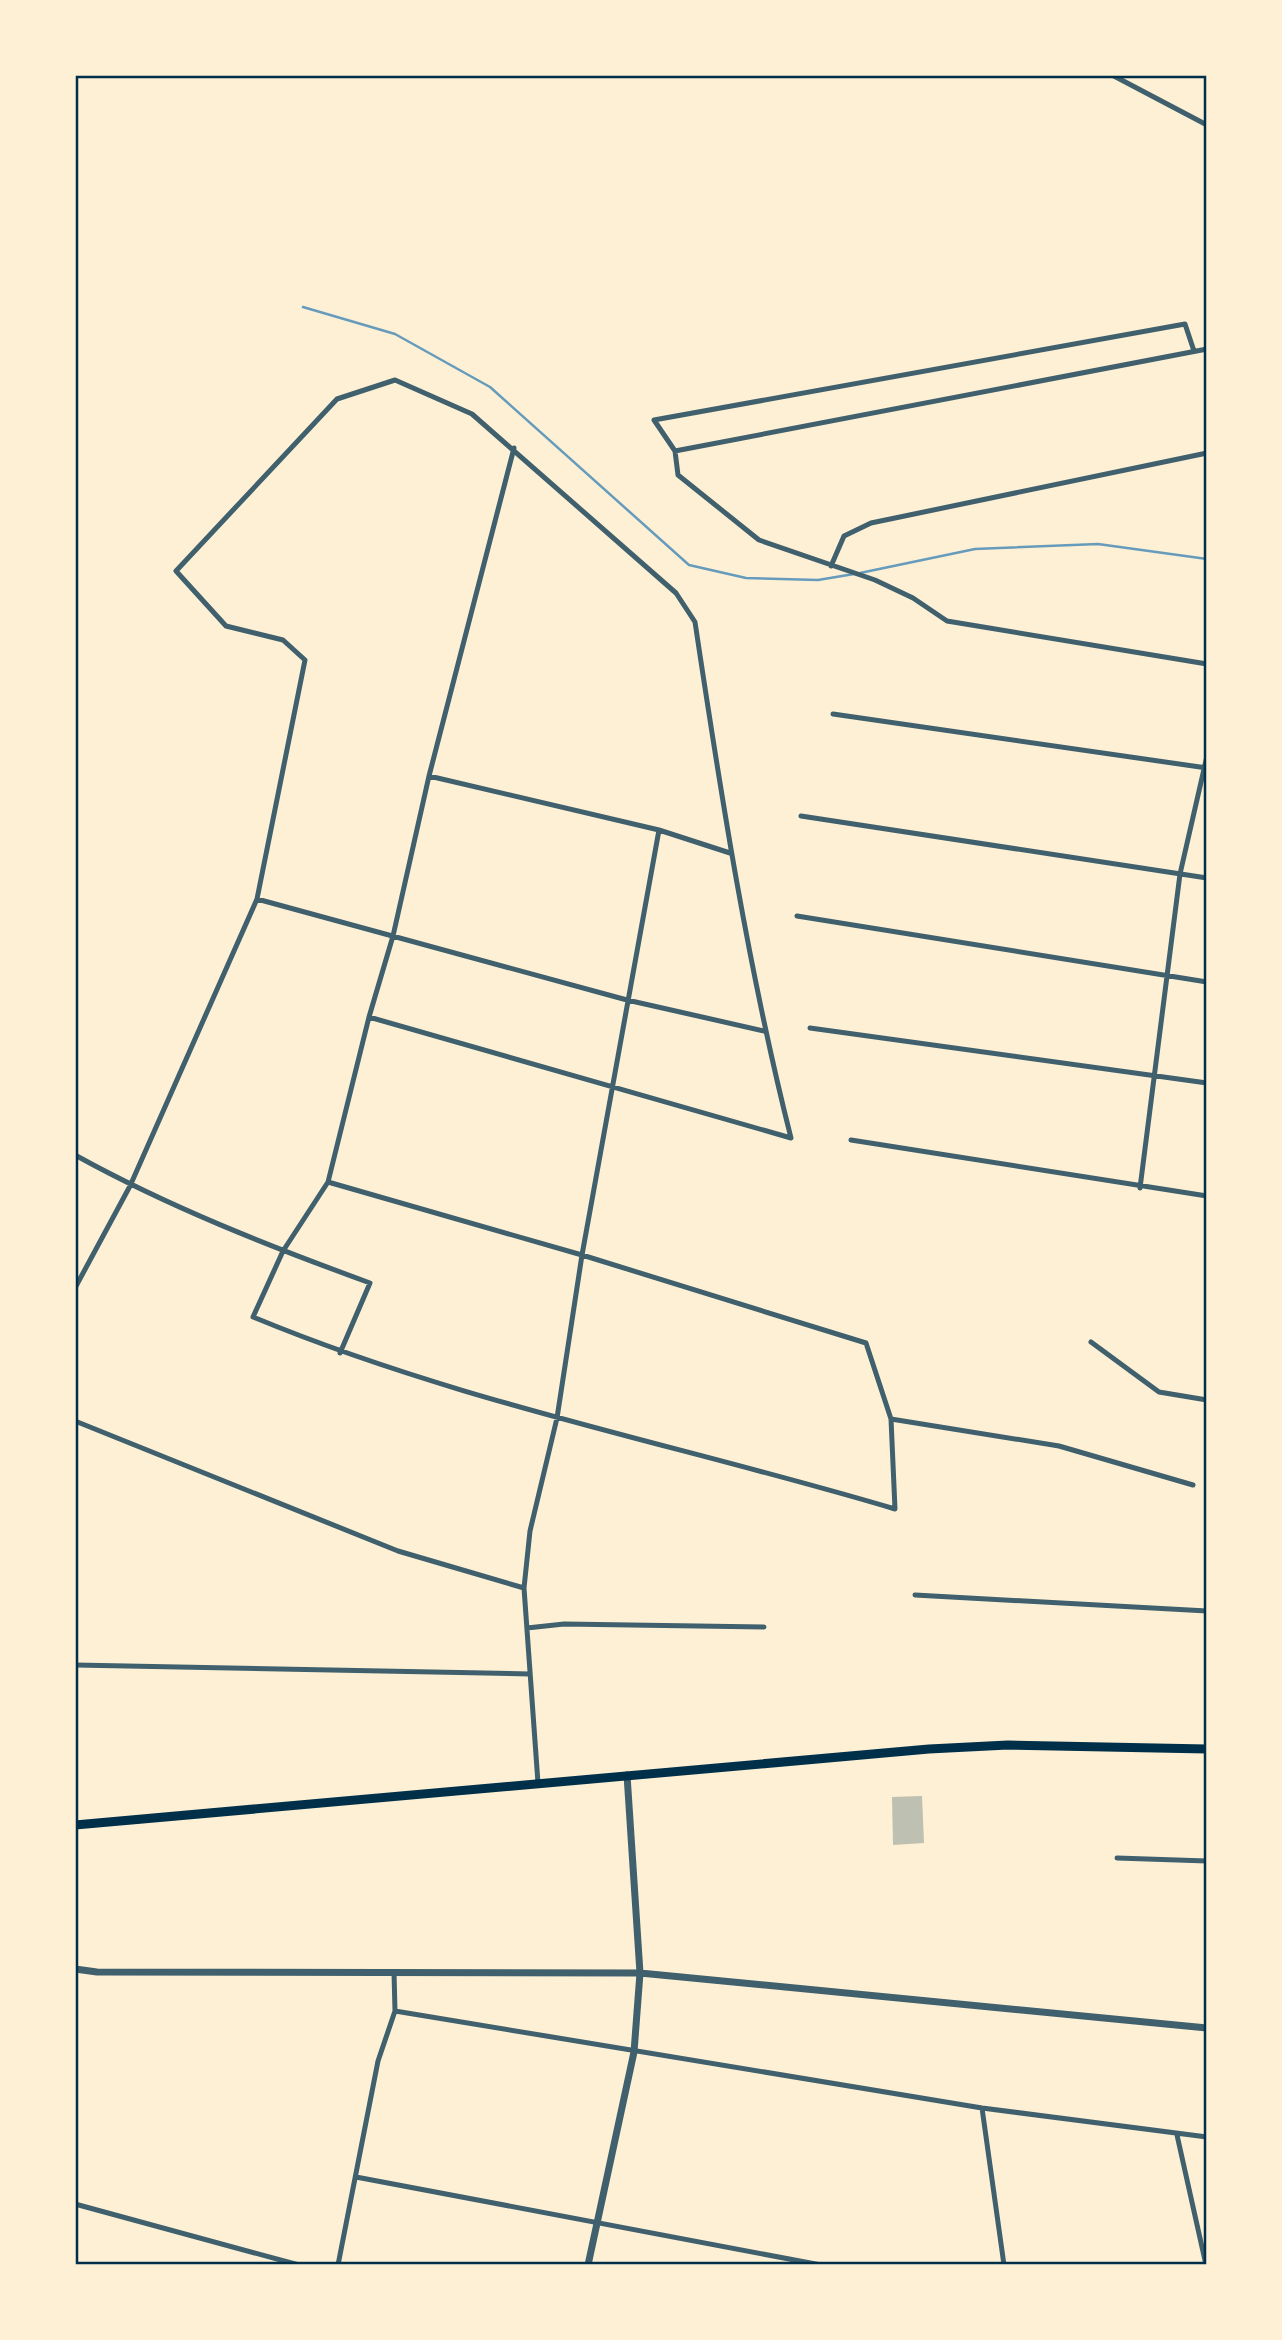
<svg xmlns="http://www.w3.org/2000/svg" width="1282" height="2340" viewBox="0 0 1282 2340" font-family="'Noto Sans',sans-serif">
<rect width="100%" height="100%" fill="#fdf0d5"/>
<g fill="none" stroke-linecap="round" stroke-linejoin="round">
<!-- stream -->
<path stroke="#669bbc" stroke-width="2.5" d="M303 307 395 334 490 387 689 565 746 578 818 580 854 574
M860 573 975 549 1098 544 1207 559"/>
</g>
<!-- building -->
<path fill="#bec0b2" d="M922 1796 924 1843 893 1845 892 1797Z"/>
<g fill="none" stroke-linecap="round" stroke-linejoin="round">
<!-- minor -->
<path stroke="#3f606c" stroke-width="5" d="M1112 75 1207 125
M1194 351 1185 324 654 420 675 451 678 475 759 540 875 580 913 598 947 621 1207 664
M675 451 1207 349
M831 566 844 536 871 523 1207 453
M833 714 1207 768
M429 776 659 830 730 853
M801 816 1207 878
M257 899 627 1000 764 1031
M797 916 1207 982
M810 1028 1207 1083
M851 1140 1207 1196
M75 1155C169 1207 269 1246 370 1283L340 1353
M328 1182 582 1255 866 1343 891 1419 895 1509C681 1445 460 1403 253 1317L283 1251 328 1182 369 1017 393 936 429 776 514 448
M1140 1188 1180 874 1207 756
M75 1288 130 1186 257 899 305 660 283 640 226 626 176 571 337 399 395 380 472 414 676 593 695 622C721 795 748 968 791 1138L369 1017
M1091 1342 1159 1392 1207 1400
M891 1419 1059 1446 1193 1485
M75 1421 398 1551 524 1588
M915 1595 1207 1611
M527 1628 564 1624 764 1627
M75 1665 530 1674
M538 1783 524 1588 530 1531 557 1418 582 1255 659 830
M1117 1858 1207 1861
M395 2011 982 2108 1207 2137
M982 2108 1004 2265
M1177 2135 1206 2265
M356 2177 821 2265
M75 2204 299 2265
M338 2265 378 2061 395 2011 394 1972"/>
<!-- tertiary -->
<path stroke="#3f606c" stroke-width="7" d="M75 1969 97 1972 640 1973 1207 2028
M588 2265 634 2052 640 1973 627 1775"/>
<!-- primary -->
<path stroke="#003049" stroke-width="9" d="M75 1825 929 1749 1008 1745 1207 1749"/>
</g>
<!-- border -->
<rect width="1282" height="2340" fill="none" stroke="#fdf0d5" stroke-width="154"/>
<rect x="77" y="77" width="1128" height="2186" fill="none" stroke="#003049" stroke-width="2.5"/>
</svg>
